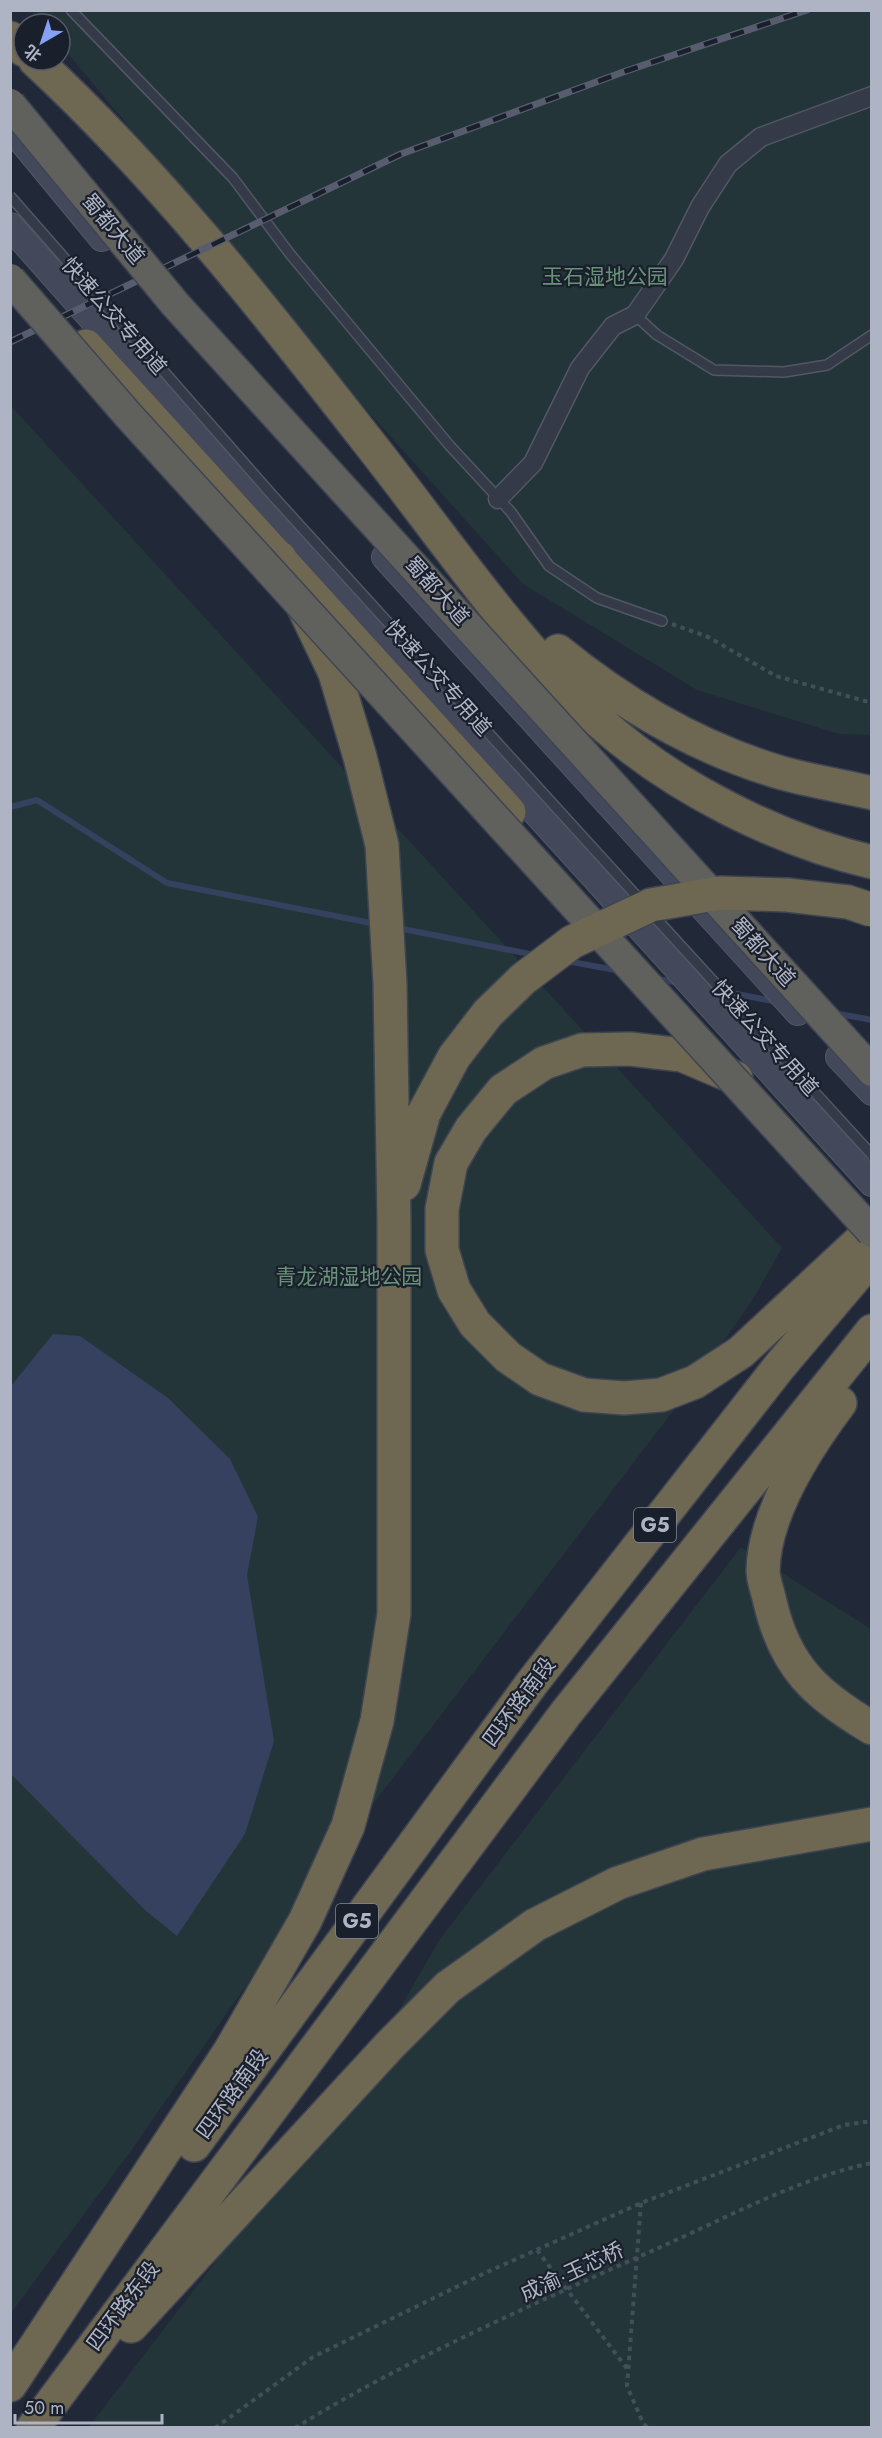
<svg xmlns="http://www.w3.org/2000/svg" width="882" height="2438" viewBox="0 0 882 2438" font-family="Jost,'Noto Sans SC',sans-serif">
<rect width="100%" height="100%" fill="#212837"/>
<!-- green -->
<path fill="#243539" d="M31 11H871V735L839 734 697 690 523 584 345 386 60 44V24H43Z
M11 406 782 1248 753 1299 692 1386 367 1812 130 2152 11 2313Z
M741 1547 871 1629V2427L88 2428 368 2063 440 1939Z"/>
<!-- water -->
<path fill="#35415e" d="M53 1334 80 1336 168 1398 230 1459 258 1517 247 1575 274 1741 245 1834 177 1936 146 1911 11 1774V1386Z"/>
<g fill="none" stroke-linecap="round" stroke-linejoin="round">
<!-- stream -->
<path stroke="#35415e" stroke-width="6" d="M10 807 37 800 167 883 376 924
M398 928 535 955
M566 961 621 971
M657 979 680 983
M722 991 777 1002
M834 1013 872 1020"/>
<defs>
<path id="service" d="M71 10 233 178 290 254 450 446 511 512 549 566 597 598 662 621
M635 315 657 335 714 370 784 372 827 365 872 335"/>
<path id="minor" d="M498 499 533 463 580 368 613 326 635 315 674 259 700 207 728 164 761 137 872 96"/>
<path id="secondary" d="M22 141 102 238
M10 226 282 533 872 1183
M385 557 798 1012
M839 1057 872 1092"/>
<path id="motorway" d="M10 38 24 50
M35 60C158 174 263 307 366 439 439 531 513 642 600 722 673 787 777 840 872 862
M86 346 509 812
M558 651C623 704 700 749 782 773 811 781 842 786 872 793
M736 1078 682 1055 630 1049 582 1050 544 1063 503 1090 471 1129 451 1163 442 1209V1250L454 1290 475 1324 508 1357 540 1379 584 1395 624 1398 661 1395 695 1382 741 1352 872 1230
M404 1184 424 1113
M840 1403C807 1447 764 1513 763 1571 763 1580 768 1592 770 1602 785 1667 816 1695 872 1728
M194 2145 532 1683 779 1367 872 1257
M131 2326 390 2045 448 1987 535 1925 618 1883 703 1854 872 1824
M10 2385 230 2051 305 1921 348 1826 377 1721 394 1614V1220L390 984 382 845 360 757 335 673 280 558
M33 2428 566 1713 872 1331"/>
</defs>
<!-- service casing -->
<use href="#service" stroke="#525766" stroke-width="12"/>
<!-- minor casing -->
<use href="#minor" stroke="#525766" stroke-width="21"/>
<!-- secondary casing -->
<use href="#secondary" stroke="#525766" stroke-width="28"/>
<!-- motorway casing -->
<use href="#motorway" stroke="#3f4453" stroke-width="36"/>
<!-- path -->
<path stroke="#415056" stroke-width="4" stroke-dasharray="4.5 4.5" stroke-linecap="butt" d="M672 624 708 637 776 676 872 703
M641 2203 627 2386 643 2423 648 2428
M537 2250 628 2370
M215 2428 313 2357 485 2273 641 2203 844 2125 872 2121"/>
<!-- service -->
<use href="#service" stroke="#353a48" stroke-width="9"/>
<!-- minor -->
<use href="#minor" stroke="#353a48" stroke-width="18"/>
<!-- secondary -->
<use href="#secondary" stroke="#43495b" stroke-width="26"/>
<!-- motorway -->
<use href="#motorway" stroke="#6e6752" stroke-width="33"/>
<defs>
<path id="rail" d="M10 342 401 154 626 71 807 10"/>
</defs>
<!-- rail casing -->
<use href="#rail" stroke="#575d6f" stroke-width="7"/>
<!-- rail -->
<use href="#rail" stroke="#1a1f2c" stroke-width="4.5" stroke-dasharray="14" stroke-linecap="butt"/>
<defs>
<path id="service-bridge" d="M10 196 273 496 642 902
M651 913 872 1155"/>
<path id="trunk-bridge" d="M10 104 175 304 872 1071
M10 279 128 415 872 1232"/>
<path id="motorway-bridge" d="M424 1113 454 1057 488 1013 523 979 572 942 651 905 720 893 787 895 848 902 872 910"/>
</defs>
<!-- service-bridge casing -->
<use href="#service-bridge" stroke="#525766" stroke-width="12" stroke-linecap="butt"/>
<!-- trunk-bridge casing -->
<use href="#trunk-bridge" stroke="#3f4453" stroke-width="33" stroke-linecap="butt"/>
<!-- motorway-bridge casing -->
<use href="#motorway-bridge" stroke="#3f4453" stroke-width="36" stroke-linecap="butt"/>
<!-- path-bridge -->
<path stroke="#415056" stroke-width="4" stroke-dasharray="4.5 4.5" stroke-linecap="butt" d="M295 2428C412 2356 541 2301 665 2245 730 2216 802 2177 872 2163"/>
<!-- service-bridge -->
<use href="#service-bridge" stroke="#353a48" stroke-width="9"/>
<!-- trunk-bridge -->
<use href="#trunk-bridge" stroke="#60605d" stroke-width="30"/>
<!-- motorway-bridge -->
<use href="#motorway-bridge" stroke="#6e6752" stroke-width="33"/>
</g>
<g text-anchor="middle" stroke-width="4.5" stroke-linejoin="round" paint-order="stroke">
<!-- shield labels -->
<g fill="#1a1f2c" stroke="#828796" stroke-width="1.5">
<rect x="634" y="1508" width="42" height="34" rx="4.5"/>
<rect x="336" y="1904" width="42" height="34" rx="4.5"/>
</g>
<g font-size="20" font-weight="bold" fill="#afb4c4">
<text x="655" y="1532">G5</text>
<text x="357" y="1928">G5</text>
</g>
<!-- street labels -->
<g font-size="21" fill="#afb4c4" stroke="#1a1f2c">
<text transform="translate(113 229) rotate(50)" y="7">蜀都大道</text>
<text transform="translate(114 316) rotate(49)" y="7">快速公交专用道</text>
<text transform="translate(437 591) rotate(48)" y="7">蜀都大道</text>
<text transform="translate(438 678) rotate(48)" y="7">快速公交专用道</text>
<text transform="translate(763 952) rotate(48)" y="7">蜀都大道</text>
<text transform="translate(765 1038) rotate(48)" y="7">快速公交专用道</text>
<text transform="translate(519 1702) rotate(-53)" y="7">四环路南段</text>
<text transform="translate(232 2094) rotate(-54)" y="7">四环路南段</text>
<text transform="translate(572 2272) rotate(-25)" y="7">成渝·玉芯桥</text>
<text transform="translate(123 2306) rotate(-53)" y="7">四环路东段</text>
</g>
<!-- park labels -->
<g font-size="21" fill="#679478" stroke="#1a1f2c">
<text x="605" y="284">玉石湿地公园</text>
<text x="349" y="1284">青龙湖湿地公园</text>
</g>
</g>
<!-- border -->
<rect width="882" height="2438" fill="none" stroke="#afb4c4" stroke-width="24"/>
<!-- north arrow -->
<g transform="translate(42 42) rotate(219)"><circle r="28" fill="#1a1f2c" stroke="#565b69" stroke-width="1.5"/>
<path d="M0-4.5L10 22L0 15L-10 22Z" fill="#84a1f4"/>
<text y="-9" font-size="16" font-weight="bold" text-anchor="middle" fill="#afb4c4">北</text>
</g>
<!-- scale -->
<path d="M15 2414v9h147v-9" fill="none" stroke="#afb4c4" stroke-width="3"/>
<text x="24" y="2414" font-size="18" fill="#afb4c4" stroke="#1a1f2c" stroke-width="4.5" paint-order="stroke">50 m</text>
</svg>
